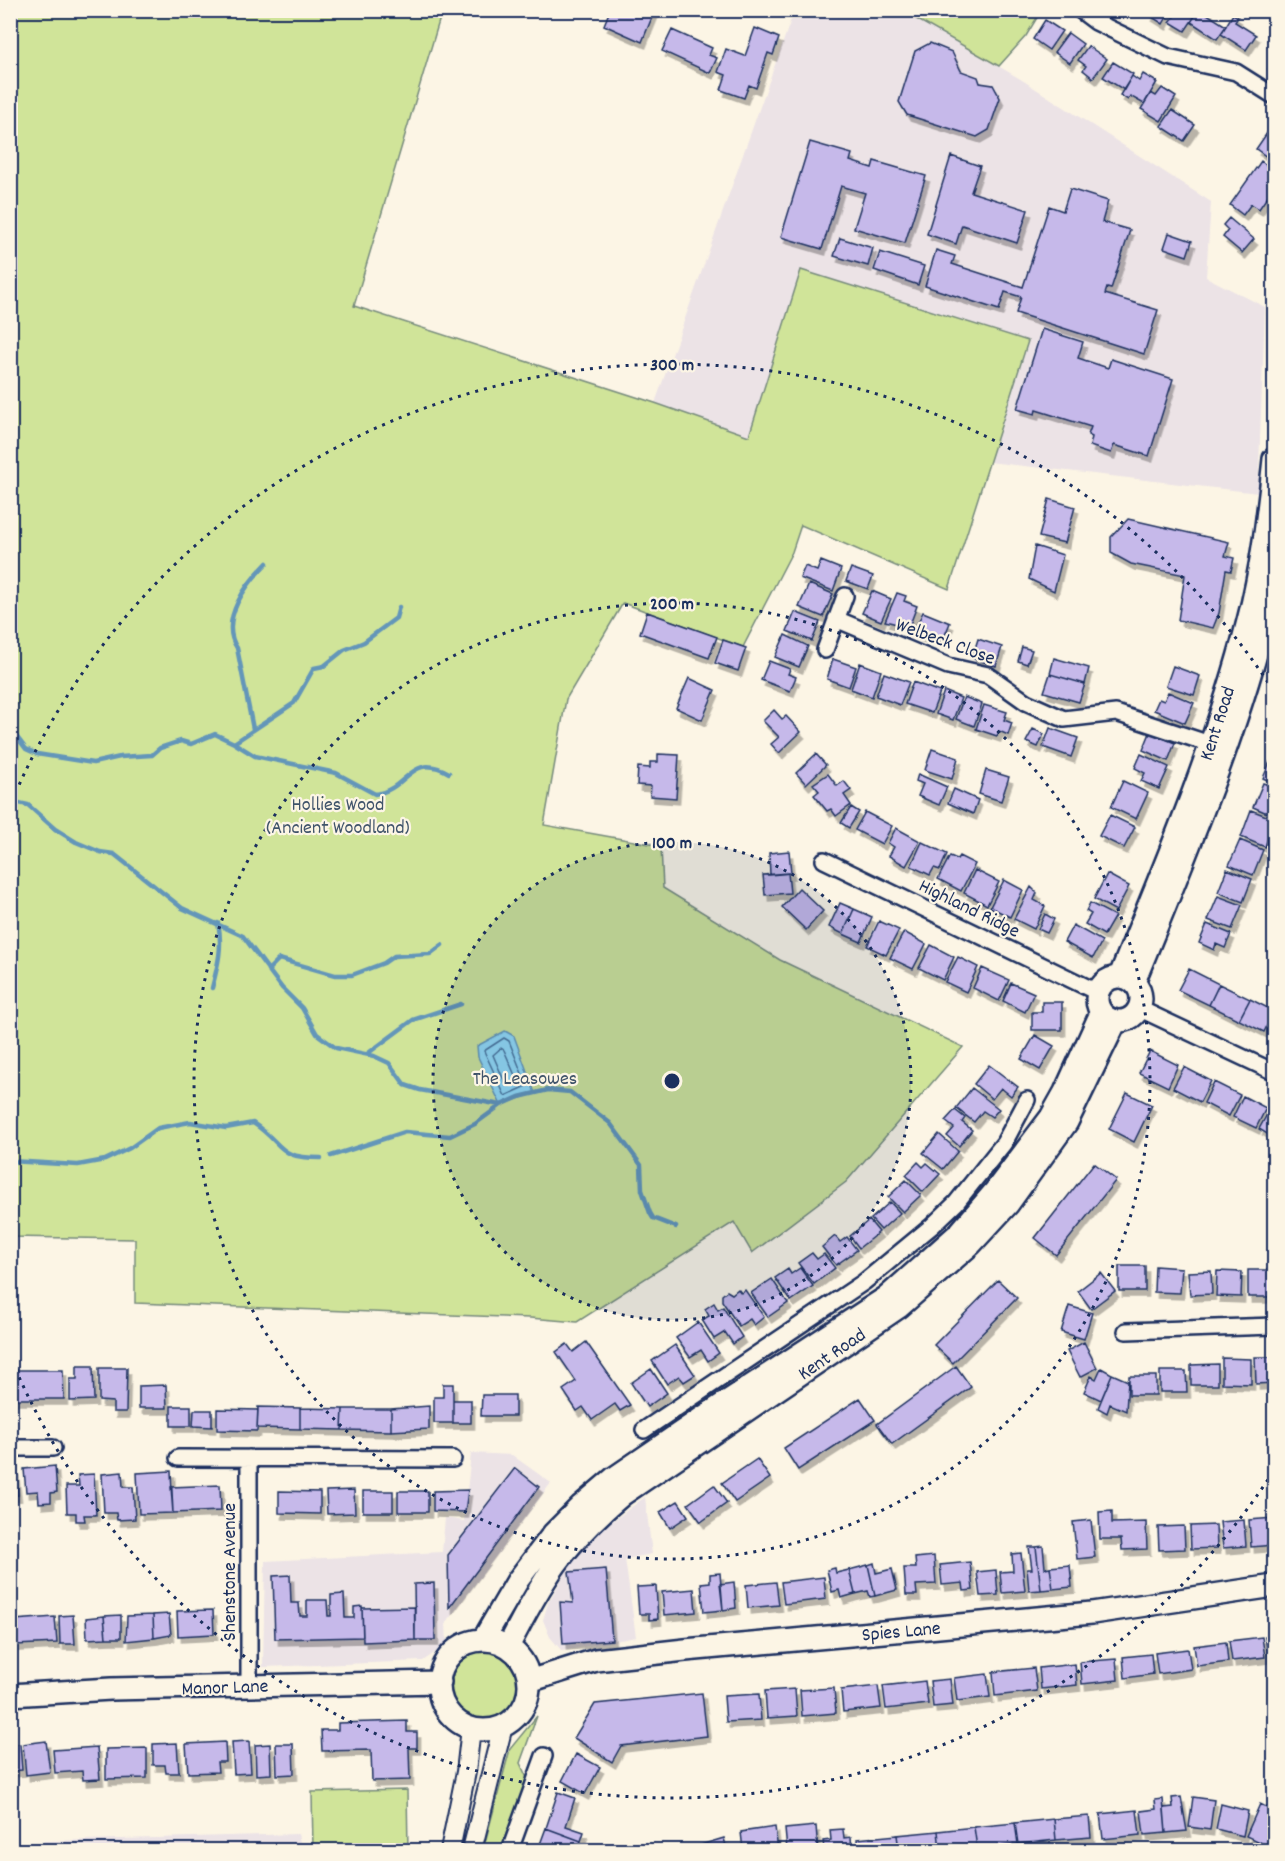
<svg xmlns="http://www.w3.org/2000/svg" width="1285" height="1861" viewBox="0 0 1285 1861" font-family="Dekko,sans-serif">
<defs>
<filter id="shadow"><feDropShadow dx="3.5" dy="6" stdDeviation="0" flood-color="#0004"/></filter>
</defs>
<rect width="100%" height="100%" fill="#fcf5e5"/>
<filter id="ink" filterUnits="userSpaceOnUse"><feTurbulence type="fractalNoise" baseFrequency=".0167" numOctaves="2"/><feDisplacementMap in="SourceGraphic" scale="12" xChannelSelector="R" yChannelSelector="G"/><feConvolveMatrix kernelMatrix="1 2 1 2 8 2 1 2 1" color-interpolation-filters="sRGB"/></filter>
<g filter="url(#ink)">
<!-- built -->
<path fill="#ece3e6" d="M794 11H905L1022 80 1211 202 1206 277 1265 307 1258 493 989 462 949 589 820 462 655 403Z
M471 1453 512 1455 551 1483 446 1623 447 1644 423 1661 263 1667 265 1561 442 1552 445 1518 464 1521Z
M645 1497 652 1554 625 1559 636 1637 562 1651 550 1637 543 1620 548 1603 570 1565 598 1532Z
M298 1834 302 1850H11V1842Z"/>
<!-- green -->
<path fill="#d0e499" stroke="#768a7c" stroke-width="1.5" d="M10 11H442L354 306 655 403 749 436 801 270 1028 341 949 589 801 525 792 552 743 647 623 603 566 699 544 825 661 846 663 888 780 960 963 1047 846 1182 752 1253 734 1222 577 1322 530 1318 135 1303V1239L11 1237Z
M902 11H1041L1026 36 999 66Z
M451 1686a35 35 0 1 1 70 0a35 35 0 1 1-70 0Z
M537 1716 520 1763 527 1778 504 1850H483L510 1749Z
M407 1790 408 1850H313L312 1792Z"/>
<!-- water -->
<path fill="#94dbf6" stroke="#6496b9" stroke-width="1.5" d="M505 1031 514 1036 535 1093 501 1105 478 1057 477 1046Z"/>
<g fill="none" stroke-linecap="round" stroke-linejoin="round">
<!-- shore -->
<path stroke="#4b749b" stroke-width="1.5" d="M504 1038 509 1041 527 1086 505 1096 484 1051Z
M501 1048 504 1050 517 1080 510 1086 506 1085 493 1055Z"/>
<!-- stream -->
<path stroke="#6496b9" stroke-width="4.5" d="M10 728 26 749 37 754 93 763 120 757 152 755 160 748 181 741 191 744 215 734 234 743 294 703 314 668 324 666 344 650 364 642 396 618 399 607
M253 729 237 648C218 620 248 582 267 563
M234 743 255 756 336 773 375 794C408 790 410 751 449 773
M10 801 28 805 55 829 76 842 100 852 114 854 182 908 243 936 282 988 302 1008 317 1034 336 1048 374 1056 389 1063 405 1085 420 1090 501 1105 519 1097 548 1090 570 1092 610 1123 641 1165 642 1190 650 1213 653 1218 676 1227
M268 970 279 959 335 975H352L384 963 394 956 430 954 442 945
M212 988C218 965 223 946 218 923
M367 1054 413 1020 461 1004
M331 1156 405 1132 450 1136 475 1124 501 1105
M10 1161 78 1165 105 1160 130 1148 158 1128 190 1122 226 1128 253 1123C286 1145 275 1158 321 1158"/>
</g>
<!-- building -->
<path fill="#c6b9ea" stroke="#1b2f5e" stroke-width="1.5" filter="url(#shadow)" d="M610 10 626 14 628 10H655L642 42 604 25Z
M1152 10H1171L1163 24 1149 15Z
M1171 10H1194L1197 13 1185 31 1170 22 1174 17 1169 14Z
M1199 10H1209L1207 14 1226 26 1217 39 1191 22Z
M1233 14 1238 17 1235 22 1256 35 1246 50 1221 34Z
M1045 20 1062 31 1049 50 1033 39Z
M755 28 779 38 773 55 768 53 756 88 749 85 744 98 721 90 726 75 718 72 726 49 745 56Z
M672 30 712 48 709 55 717 58 710 73 662 51Z
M1068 33 1083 44 1070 63 1054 52Z
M930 43 952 52 961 71 978 77 980 83 993 85 1000 98 989 130 977 137 907 115 899 102 915 51Z
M1088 46 1107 59 1093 78 1083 70 1086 66 1078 60Z
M1274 59V73L1268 69Z
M1113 62 1133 74 1124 90 1103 77Z
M1143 74 1157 82 1144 104 1130 96 1128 100 1120 95 1132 76 1139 81Z
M1162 88 1176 97 1161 121 1141 109 1151 93 1156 96Z
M1172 110 1195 125 1184 141 1161 126Z
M1274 123V162L1256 149Z
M810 142 852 154 850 161 872 168 874 161 926 176 905 243 854 228 865 193 841 186 822 249 781 237Z
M951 156 980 166 971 192 1028 210 1017 243 962 225 956 244 927 234Z
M1261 161 1274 171V187L1259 209 1251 204 1243 215 1230 205Z
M1070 189 1108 201 1102 222 1130 230 1111 289 1107 288 1105 294 1158 310 1144 354 1016 313 1021 297 1005 292 999 310 925 286 936 250 955 256 952 264 1023 287 1049 206 1063 211Z
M1229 218 1254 239 1242 253 1223 237 1228 230 1223 225Z
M1169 233 1192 241 1187 256 1164 248Z
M840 238 873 248 868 266 834 256Z
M880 252 924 266 918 285 874 270Z
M1042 329 1083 342 1078 358 1108 368 1111 359 1173 379 1149 456 1114 445 1111 453 1090 446 1092 437 1088 435 1091 427 1036 410 1035 414 1017 409Z
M1049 499 1075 507 1065 543 1039 537Z
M1128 519 1229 542 1225 556 1234 558 1231 571 1226 570 1219 613 1213 628 1178 620 1185 575 1131 564 1111 553V537Z
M1035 546 1063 555 1054 591 1029 579Z
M821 561 841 569 833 591 800 578 805 566 817 571Z
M851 568 873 576 868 589 846 581Z
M809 584 833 594 823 617 799 607Z
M872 591 891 599 881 621 862 613Z
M897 593 906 596 904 601 917 606 909 627 885 621Z
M647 612 717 637 709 658 640 633Z
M795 612 820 622 812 641 787 631Z
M923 612 950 623 942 642 925 634 923 637 913 633Z
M785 635 808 646 799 667 775 657Z
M978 639 1002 647 996 666 972 658Z
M723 640 746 648 738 671 715 663Z
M1022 647 1032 650 1027 664 1018 661Z
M1054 658 1089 668 1085 684 1050 674Z
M833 659 856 667 849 687 827 679Z
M769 661 790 669 788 674 796 677 790 691 761 680Z
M860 663 881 671 872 697 851 689Z
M1173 666 1200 676 1194 695 1166 686Z
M884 673 909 682 900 705 876 696Z
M1050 674 1085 684 1079 702 1044 692Z
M689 678 715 690 702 720 676 708Z
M913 682 940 692 932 713 905 704Z
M944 691 961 698 953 720 936 714Z
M1168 692 1194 703 1185 723 1154 710 1159 699 1164 701Z
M964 697 982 704 974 726 956 719Z
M984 705 1007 712 1004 720 1012 723 1008 735 999 731 997 736 976 729Z
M774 710 782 719 786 716 801 732 779 753 771 744 779 737 763 721Z
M1050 728 1078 738 1071 757 1043 747Z
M1033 729 1044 734 1038 747 1026 742Z
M1150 733 1175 743 1168 761 1143 750Z
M932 749 958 758 952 779 925 770Z
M658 754 679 755 676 798 650 796 651 786 637 785 638 767 650 768V762H658Z
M816 754 826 765 806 784 796 773Z
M1141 754 1169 767 1159 789 1141 781 1145 773 1135 768Z
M1273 755 1274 756V783L1263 778Z
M986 770 1009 777 1001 801 979 794Z
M828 774 837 786 844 781 851 790 844 795 851 805 836 816 831 809 827 811 814 795 819 791 813 784Z
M918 774 947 787 939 805 918 796 923 784 916 781Z
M1123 781 1148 793 1136 819 1111 807Z
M1263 783 1274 787V816L1253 807Z
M954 789 978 800 973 814 948 803Z
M851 807 859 812 849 828 841 823Z
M1251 810 1274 819 1265 847 1241 837Z
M865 812 892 826 882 844 855 830Z
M1110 815 1135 827 1124 848 1099 836Z
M896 828 920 841 906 866 889 856 894 847 888 843Z
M1240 840 1263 850 1253 875 1229 865Z
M922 842 947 854 940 870 934 868 930 875 911 866Z
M789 851 791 873 770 875 769 853Z
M950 856 957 859 959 856 975 864 961 891 938 879Z
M1227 869 1252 879 1243 902 1218 892Z
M975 870 999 882 987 905 964 893Z
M788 873 790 893 765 895 763 875Z
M1107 874 1129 886 1116 911 1094 899Z
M1004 880 1023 890 1010 917 990 907Z
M1031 887 1037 893 1034 900 1045 906 1034 929 1014 919Z
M799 888 823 911 806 930 782 907Z
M1218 896 1242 905 1232 929 1208 920Z
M840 903 854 909 843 934 829 927Z
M1090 903 1115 916 1104 935 1085 924 1091 914 1086 911Z
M854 909 872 917 861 942 843 934Z
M1045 914 1054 919 1047 933 1038 929Z
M879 921 899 930 886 955 867 946Z
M1207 924 1231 934 1225 948 1216 944 1214 950 1199 943Z
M1073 925 1102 941 1093 958 1064 942Z
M904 932 926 944 913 969 890 958Z
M931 945 954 957 943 980 919 968Z
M958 957 978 967 966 992 945 982Z
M982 968 1009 980 999 1001 973 988Z
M1189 969 1219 984 1209 1005 1178 990Z
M1011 983 1034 993 1025 1012 1003 1001Z
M1219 984 1250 999 1239 1020 1209 1005Z
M1250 999 1274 1011 1264 1032 1239 1020Z
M1042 1002H1062V1030H1032V1012H1042Z
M1035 1035 1054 1046 1040 1070 1021 1059Z
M1150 1051 1178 1065 1168 1087 1139 1073Z
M989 1065 1018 1087 1011 1096 1001 1088 992 1099 974 1084Z
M1184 1067 1211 1081 1200 1102 1173 1088Z
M1214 1082 1240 1095 1229 1116 1204 1103Z
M972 1088 999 1109 992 1117 983 1111 974 1122 956 1108Z
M1127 1093 1152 1105 1134 1142 1109 1129Z
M1243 1096 1266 1108 1256 1128 1233 1117Z
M1270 1109 1274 1111V1138L1259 1129Z
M955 1110 965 1118 962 1122 972 1130 959 1146 947 1136 954 1128 945 1121Z
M939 1134 958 1151 943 1169 923 1153Z
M918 1162 923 1167 927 1163 940 1174 923 1192 906 1175Z
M1094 1163 1116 1180 1056 1255 1035 1238Z
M906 1180 921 1195 903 1212 888 1197Z
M890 1202 900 1213 881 1230 871 1219Z
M869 1220 879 1232 859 1248 850 1236Z
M835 1236 840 1242 847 1237 857 1250 836 1265 822 1247Z
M812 1253 817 1259 824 1254 835 1268 814 1284 798 1263Z
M1119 1266H1145V1291H1119Z
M1155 1266 1182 1268 1180 1293 1154 1292Z
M800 1268 813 1286 791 1301 775 1278 788 1269 791 1274Z
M1248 1270H1274V1297H1248Z
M1211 1271 1212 1294 1190 1295 1188 1272Z
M1217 1271 1242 1272 1241 1297 1216 1296Z
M1101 1273 1115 1291 1091 1309 1078 1291Z
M772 1279 788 1303 768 1317 751 1293Z
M998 1280 1017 1298 953 1363 934 1345Z
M738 1289 741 1293 745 1290 764 1317 754 1325 750 1319 739 1326 722 1301V1295L727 1291 732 1294Z
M714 1303 718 1310 723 1307 742 1337 733 1344 725 1332 714 1339 702 1320 709 1316 705 1309Z
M1069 1306 1092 1313 1084 1339 1061 1332Z
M698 1322 719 1353 708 1361 701 1350 690 1357 676 1338Z
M586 1342 630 1405 620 1411 615 1404 592 1420 583 1407 577 1411 563 1390 576 1381 556 1352 567 1344 573 1352Z
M1084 1342 1097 1368 1080 1377 1067 1351Z
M675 1345 695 1375 684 1382 679 1376 667 1384 652 1361Z
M1255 1357H1274V1383L1256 1384Z
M1222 1358 1251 1359V1384L1222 1383Z
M1218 1364V1385H1191V1365Z
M77 1366H93L94 1400 70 1401V1379H77Z
M956 1366 971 1387 892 1444 877 1424Z
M99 1368H127L126 1412H113V1402L99 1401Z
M1101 1368 1112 1374 1101 1400 1084 1392 1091 1376 1096 1379Z
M651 1369 667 1393 647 1407 631 1383Z
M14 1370H63L64 1399H14Z
M1160 1371H1186L1187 1392H1160Z
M1112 1374 1128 1381 1126 1411 1110 1404 1107 1413 1098 1408Z
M1129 1376H1156V1395H1129Z
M443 1384H453V1423H434V1397H443Z
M166 1385 167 1408H139V1386Z
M482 1395H515V1416H481Z
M860 1398 875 1420 798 1470 784 1448Z
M453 1400H471V1423H453Z
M171 1406H191V1426H171Z
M429 1406V1429L391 1431V1409Z
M258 1407 300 1408V1429L257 1428Z
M300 1408 343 1409 342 1430 300 1429Z
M217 1409 258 1410 257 1431 217 1430Z
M343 1409H391V1431L342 1430Z
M194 1410H212V1427L193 1426Z
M757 1459 770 1478 735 1502 722 1483Z
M55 1466 57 1492 51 1493V1502L39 1503 38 1491 26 1492 24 1469Z
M515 1468 539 1487 449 1608 448 1555Z
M10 1470H15L18 1495 10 1496Z
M171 1471 173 1513 139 1514 137 1473Z
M122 1472 123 1487H133L135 1519 117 1520 116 1513H104L102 1474Z
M94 1474 96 1515H84L85 1521H76V1513H67L66 1486H79L78 1475Z
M220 1485 221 1511 173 1513 171 1487Z
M714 1485 727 1503 701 1522 688 1504Z
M354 1490 355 1513 327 1514 326 1491Z
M468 1490 465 1512 433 1511V1491Z
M279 1491 320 1492V1514L279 1513Z
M363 1491H393V1512H363Z
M398 1491H428V1512H398Z
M678 1501 688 1516 670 1528 660 1512Z
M1112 1511V1523L1146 1522 1147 1549 1122 1550 1121 1539H1100L1099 1512Z
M1274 1518V1545L1251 1547 1249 1520Z
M1091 1520 1095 1557 1077 1559 1073 1522Z
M1244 1520 1246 1546 1223 1548 1220 1522Z
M1216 1525 1217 1548 1191 1549 1190 1526Z
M1184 1526 1185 1549 1159 1550 1158 1527Z
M1043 1546 1045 1568 1050 1567 1053 1589 1041 1590 1036 1547Z
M1029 1547H1036L1041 1590 1029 1591 1027 1569H1032Z
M1021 1553 1025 1591 1002 1593 1000 1572 1013 1571 1012 1554Z
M934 1556 936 1584 916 1585 917 1595H906L904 1568H916L915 1558Z
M970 1562 973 1590 964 1591 963 1583 942 1585 940 1565Z
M874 1563 876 1573 892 1569 897 1590 875 1596 868 1565Z
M868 1565 875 1596 870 1597 868 1591 855 1594 849 1570Z
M1070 1565 1072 1587 1053 1589 1050 1567Z
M835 1568 836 1573 849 1570 855 1594 841 1598 839 1590 832 1592 827 1570Z
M606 1569 612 1640 563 1644 560 1602 573 1603 569 1572Z
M996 1570 998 1595 980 1596 977 1572Z
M720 1573 723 1610 704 1612 701 1583 710 1582V1574Z
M290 1575 291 1603H299L300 1616H307V1600H327L328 1616H331V1595L344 1594 345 1618H354V1607L362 1606 363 1637 275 1639 273 1576Z
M824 1577 826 1599 784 1604 781 1582Z
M734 1582 736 1608 723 1610 720 1584Z
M776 1582 779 1605 748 1608 746 1585Z
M434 1583 435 1640H415L414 1584Z
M656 1586 658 1619 649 1620V1614H639L637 1587Z
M694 1589 696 1612 664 1615 662 1592Z
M415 1607V1640L363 1642 362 1608Z
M213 1610 214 1634 178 1636 177 1611Z
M169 1614 171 1635 154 1638 153 1615Z
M73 1615 75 1644H60L59 1616Z
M121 1615V1638H106L104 1616Z
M153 1615 154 1638 126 1641 127 1616Z
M104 1616 106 1638 87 1639 86 1618Z
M55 1617 57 1643 16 1645 14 1620Z
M14 1620 16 1645 10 1646V1621Z
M1274 1635V1655L1269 1656 1265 1637Z
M1262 1637 1265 1657 1232 1661 1229 1641Z
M1226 1642 1228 1662 1197 1666 1194 1646Z
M1188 1649 1191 1669 1158 1674 1155 1653Z
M1151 1654 1153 1674 1125 1678 1123 1657Z
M1116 1659 1118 1680 1082 1684 1080 1662Z
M1075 1664 1077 1685 1041 1689 1039 1668Z
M1034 1668 1037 1691 995 1696 993 1672Z
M987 1674 990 1697 957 1701 954 1678Z
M950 1679 953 1705 933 1707 930 1681Z
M925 1681 928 1704 886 1709 883 1686Z
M878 1686 881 1708 843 1712 841 1690Z
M834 1688 836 1713 802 1716 800 1690Z
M795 1689 797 1716 767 1718 765 1691Z
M702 1693 707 1736 621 1746 612 1762 574 1738 595 1704Z
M759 1694 761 1720 726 1722 724 1696Z
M407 1721V1732H417V1748H409L410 1780 372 1781 371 1750 322 1751 321 1730H338V1723Z
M46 1741 50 1772 26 1775 23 1744Z
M249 1741 251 1773 234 1774 232 1742Z
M225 1742 226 1762H217L218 1772 188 1773 186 1744Z
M177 1743 179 1773H166L165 1765H153V1744Z
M20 1744 22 1770 10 1771V1745Z
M270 1744 271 1774 256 1775 255 1745Z
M276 1744H293L294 1774 277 1775Z
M97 1747 100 1779 83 1780 82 1771 55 1773 53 1750Z
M147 1748V1778L106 1779V1749Z
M576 1754 600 1767 585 1794 562 1781Z
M558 1792 575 1798 566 1826 584 1832 581 1841 546 1828Z
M1181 1797 1187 1831 1166 1833 1164 1808 1173 1807 1172 1798Z
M1193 1797 1214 1800 1210 1830 1189 1827Z
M1163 1799 1166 1833 1144 1835 1141 1811 1156 1809 1155 1800Z
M1221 1804 1248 1811 1243 1836 1216 1829Z
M1260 1804 1274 1811V1849L1246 1836Z
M1137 1810 1140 1835 1103 1839 1100 1814Z
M1089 1816 1091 1837 1056 1840 1054 1819Z
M1054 1819 1056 1840 1018 1844 1015 1823Z
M1015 1823 1018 1844 977 1848 974 1827Z
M816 1826 818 1850H787L785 1829Z
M775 1827 778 1850H743L741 1832Z
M974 1827 977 1848 940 1850 938 1831Z
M546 1828 581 1841 579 1849 571 1846 569 1850H548L539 1847Z
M843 1829 844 1838 851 1837 852 1850H824L823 1841 831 1840 830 1830Z
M938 1831 940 1850H899L897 1835Z
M897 1835 899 1850H858L857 1839Z
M724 1838 727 1850H695L694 1847Z"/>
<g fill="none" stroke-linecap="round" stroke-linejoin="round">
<defs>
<path id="minor" d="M1080 10 1096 22 1168 57 1236 72 1274 96
M836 619 948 666 988 675 1026 702 1064 719 1116 713 1210 744
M825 650 845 596
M824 860 1097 992
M1138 1008 1274 1072
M1126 1331 1274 1326
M644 1430 864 1282 932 1226 956 1203 1004 1143 1027 1100
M10 1448H53
M178 1458 453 1459
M249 1685V1458
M510 1850 544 1756"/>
<path id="tertiary" d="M450 1850 466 1772 471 1728
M472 1850 503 1726"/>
<path id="secondary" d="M1120 976C1167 860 1217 743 1248 621 1262 568 1268 513 1274 459
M1097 999a22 22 0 1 1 44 0a22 22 0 1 1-44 0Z
M1134 982C1187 851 1243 722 1274 584
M483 1640 518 1580 553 1534 581 1506 614 1478 702 1418 887 1297 959 1233 995 1191 1051 1117 1065 1092 1101 1013
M439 1685a45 45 0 1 1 90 0a45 45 0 1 1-90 0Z
M508 1647C542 1580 564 1543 623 1494L899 1307 971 1244 1008 1204 1067 1122 1116 1021
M529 1681 596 1660 685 1650 1092 1613 1274 1586
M10 1695 111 1689 440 1682"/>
</defs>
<!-- minor casing -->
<use href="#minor" stroke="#1b2f5e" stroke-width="20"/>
<!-- tertiary casing -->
<use href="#tertiary" stroke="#1b2f5e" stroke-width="22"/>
<!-- secondary casing -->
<use href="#secondary" stroke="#1b2f5e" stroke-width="26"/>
<!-- minor -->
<use href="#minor" stroke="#fcf5e5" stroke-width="15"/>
<!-- tertiary -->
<use href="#tertiary" stroke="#fcf5e5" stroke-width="18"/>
<!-- secondary -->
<use href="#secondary" stroke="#fcf5e5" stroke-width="21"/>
</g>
</g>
<!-- distance rings -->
<circle cx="672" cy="1081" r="239" fill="#1b2f5e" fill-opacity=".12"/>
<g fill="none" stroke="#1b2f5e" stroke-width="3" stroke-dasharray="3 6">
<circle cx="672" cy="1081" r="239"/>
<circle cx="672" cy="1081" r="478"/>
<path d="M1273 1472A717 717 0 0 1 12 1361M12 801A717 717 0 0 1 1273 690"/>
</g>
<g text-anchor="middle" stroke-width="4.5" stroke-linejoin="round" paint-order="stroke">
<!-- street labels -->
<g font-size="20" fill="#1b2f5e" stroke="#fcf5e5">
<text transform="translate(946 640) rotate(20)" y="7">Welbeck Close</text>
<text transform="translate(1216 723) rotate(-72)" y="7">Kent Road</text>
<text transform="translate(970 907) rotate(26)" y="7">Highland Ridge</text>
<text transform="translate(831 1353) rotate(-34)" y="7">Kent Road</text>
<text transform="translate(228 1572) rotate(-90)" y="7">Shenstone Avenue</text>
<text transform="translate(901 1630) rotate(-5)" y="7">Spies Lane</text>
<text transform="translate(225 1686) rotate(-2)" y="7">Manor Lane</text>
</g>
<!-- park labels -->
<g font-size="20" fill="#3f536a" stroke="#fcf5e5">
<text x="338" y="810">Hollies Wood<tspan x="338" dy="23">(Ancient Woodland)</tspan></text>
<text x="525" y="1084">The Leasowes</text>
</g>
</g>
<circle cx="672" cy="1081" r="9" fill="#1b2f5e" stroke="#fcf5e5" stroke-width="3"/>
<g font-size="18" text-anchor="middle" font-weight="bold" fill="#1b2f5e" stroke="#fcf5e5" stroke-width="4.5" stroke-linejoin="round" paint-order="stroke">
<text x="672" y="370">300 m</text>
<text x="672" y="609">200 m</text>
<text x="672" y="848">100 m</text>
</g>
<!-- margin -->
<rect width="1285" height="1861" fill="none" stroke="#fcf5e5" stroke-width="36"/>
<rect x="18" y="18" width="1249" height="1825" fill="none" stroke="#1b2f5e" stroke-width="2" filter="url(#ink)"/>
</svg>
